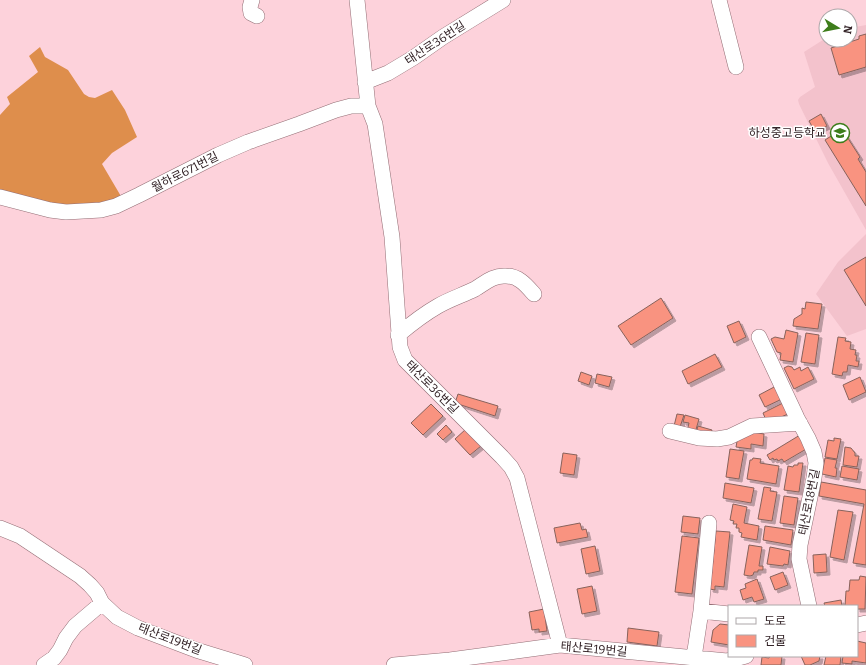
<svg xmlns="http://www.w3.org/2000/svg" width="866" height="665" viewBox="0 0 866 665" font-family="Bitter,'Noto Sans KR',serif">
<defs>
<filter id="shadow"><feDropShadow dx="3" dy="3" stdDeviation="0" flood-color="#0004"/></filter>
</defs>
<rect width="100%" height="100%" fill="#fdd2db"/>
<!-- built -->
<path fill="#f3c2cc" d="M866 25V230L828 163 799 104 798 100 800 97 815 87 804 52 826 38V40H850V28Z
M866 234V329L847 336 816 294 838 262Z"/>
<!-- forest -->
<path fill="#de8e4c" d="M40 47 45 57 68 70 84 94 89 97 95 98 112 90 125 110 137 137 112 153 102 164 122 198 117 202 65 207 0 192V115L10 104 7 97 38 72 29 56Z"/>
<!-- building -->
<path fill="#f99380" stroke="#87625b" filter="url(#shadow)" d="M866 34V67L839 75 831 48 859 39V36Z
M821 114 827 126 815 132 809 121Z
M842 129 860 157 858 159 866 172V206L825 140Z
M866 257V306L844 270Z
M661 298 673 318 631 345 618 326Z
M806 302 822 304 818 329 793 326 794 319 802 314V308L805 309Z
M739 321 746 337 734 343 727 326Z
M786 330 798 333 793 362 780 360 781 353 777 352 771 339 775 337 784 339Z
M806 333 819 335 815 364 801 362Z
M838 337 846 338 845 341 851 342 850 349 856 350 855 355H857L856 361H859L858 367 848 365 847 372H843L842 376 832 374Z
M715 354 722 367 688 384 682 371Z
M788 366 792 367 794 370 800 367 801 371 808 367 814 379 794 389 784 368Z
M581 372 592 376 589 385 578 381Z
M597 374 612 377 609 387 595 383Z
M860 377 866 392 849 400 843 385Z
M776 386 782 399 765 407 759 395Z
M458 394 498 406 495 416 455 403Z
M783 403 788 414 781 417 766 420 763 413Z
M431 404 443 416 423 435 411 423Z
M677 414 684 415 680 427 674 426Z
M685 415 699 419 695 433 687 431 689 423 683 422Z
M446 425 452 432 443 440 437 434Z
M698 426 712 430 710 437 696 433Z
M466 429 481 446 470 455 455 439Z
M746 431 764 434 763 446 751 444V449L736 447 738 436Z
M800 435 808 448 784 462 782 459 778 461 777 459 774 460 773 458 770 460 767 455Z
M834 438 841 439 837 459 825 457 828 440 834 441Z
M845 447 851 448 855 453V456H859L857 467 843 465Z
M730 449 744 451 739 479 726 477Z
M563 453 577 455 574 475 560 473Z
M753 458 761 459 760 463 779 466 776 484 747 479 750 460H752Z
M825 458 837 460 835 468H837L836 477 822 474Z
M798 463H803L799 492 784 490 788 466 793 467 794 465H798Z
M842 466 859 469 857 480 840 477Z
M821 482 866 490V565L853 563 864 504 819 496Z
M725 483 754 488 751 503 723 498Z
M764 487 771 488 770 491 777 492 772 521 758 519Z
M784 496 798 498 794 525 780 523Z
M733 504 747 507 744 523 759 526 757 540 741 537 742 533 739 532V528H736L737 524H733L734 521 730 520Z
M838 510 853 512 844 560 830 557Z
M683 516 700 518 698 534 681 532Z
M580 523 582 530 586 529 588 537 557 543 554 528Z
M765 526 793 530 791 545 763 540Z
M716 531 730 532 724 587 715 586V590L710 589Z
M682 536 699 538 692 594 675 592Z
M749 545 762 547 759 566H763V570H758V572H754L753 575 750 576 744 575Z
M595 546 600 571 586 574 581 549Z
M770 547 790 551 788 565 784 564 783 566 767 564Z
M826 554 827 572 814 573 813 555Z
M783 572 788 585 775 590 770 577Z
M860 576 866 577 865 609H857V606H845L846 591H849L850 580H859Z
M757 579 764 599 754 602 752 597 743 600 740 590 746 588 745 584Z
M592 586 597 611 582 614 577 589Z
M841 600 842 606H825L824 603Z
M544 609 547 631 539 632V629L532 630 529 612Z
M720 624 729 625V645L711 642 713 630Z
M628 628 659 632 657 646 627 642Z
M857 641 866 643V663L852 661V664L842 663 843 656H857Z
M770 656H782L781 665H761L762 657 769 658Z
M801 656H820L819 661 810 665H805Z
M826 656H841L840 665H824Z"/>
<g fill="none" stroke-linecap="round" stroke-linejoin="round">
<defs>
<path id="minor" d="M252 0 250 7 251 13 257 16
M357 0 368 106 375 124 392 237 400 347 405 360 502 457 511 467 517 478 560 645
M719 0 736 67
M365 82 388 73 413 58 443 37 503 0
M0 197 50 210 66 212 101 210 116 206 139 195 218 155 248 142 299 124 336 110 351 106H368
M398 335C411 324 424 314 438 306 450 299 463 295 475 289 485 283 493 275 506 276 519 276 526 285 534 294
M759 337 797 418 808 438 814 452 816 463 814 478 800 545 799 559 809 606
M670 431 699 438 717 439 729 437 752 426 800 423
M0 528 20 536 80 576 90 585 97 593 102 603 117 617 138 628 196 650 245 665
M701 611 729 614
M857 625 866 623
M694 657 701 611 709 523
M44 665 54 658 60 650 66 638 75 626 102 603
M394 665 450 660 560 645 727 661 746 656"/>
</defs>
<!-- minor casing -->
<use href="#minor" stroke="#936e75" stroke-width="16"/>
<!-- minor -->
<use href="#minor" stroke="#fff" stroke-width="15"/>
</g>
<!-- icons -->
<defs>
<symbol id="school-ring" viewBox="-11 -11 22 22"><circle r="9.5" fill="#fff" stroke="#3d7d1b" stroke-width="1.5"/><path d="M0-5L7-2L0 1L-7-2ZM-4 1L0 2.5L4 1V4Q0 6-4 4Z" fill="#3d7d1b"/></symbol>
</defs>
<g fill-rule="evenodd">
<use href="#school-ring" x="829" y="122" width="22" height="22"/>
</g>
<g text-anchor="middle" stroke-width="3" stroke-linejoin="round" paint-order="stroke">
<!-- street labels -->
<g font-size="12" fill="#332327" stroke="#fff">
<text transform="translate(435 43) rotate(-33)" y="4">태산로36번길</text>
<text transform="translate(185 172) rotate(-27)" y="4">월하로671번길</text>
<text transform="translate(432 387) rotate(45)" y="4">태산로36번길</text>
<text transform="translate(809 502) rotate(-79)" y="4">태산로18번길</text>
<text transform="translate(170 639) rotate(21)" y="4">태산로19번길</text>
<text transform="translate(594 649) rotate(5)" y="4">태산로19번길</text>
</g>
<!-- poi labels -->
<g font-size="12" fill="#332327" stroke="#fff" text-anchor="end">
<text x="826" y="137">하성중고등학교</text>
</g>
</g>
<!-- legend -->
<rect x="728" y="605" width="130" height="52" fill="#ffffff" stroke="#ada7a9"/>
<rect x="736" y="618" width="20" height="6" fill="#ffffff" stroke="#ada7a9"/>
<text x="764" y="625" font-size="12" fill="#332327">도로</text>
<rect x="736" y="635" width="20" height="12" fill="#f99380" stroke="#ada7a9"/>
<text x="764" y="645" font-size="12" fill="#332327">건물</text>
<!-- north arrow -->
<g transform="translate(838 28) rotate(100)"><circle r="19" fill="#ffffff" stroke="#ada7a9"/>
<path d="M0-3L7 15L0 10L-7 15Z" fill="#3d7d1b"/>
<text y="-6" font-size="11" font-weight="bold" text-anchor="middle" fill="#332327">N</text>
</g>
</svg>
